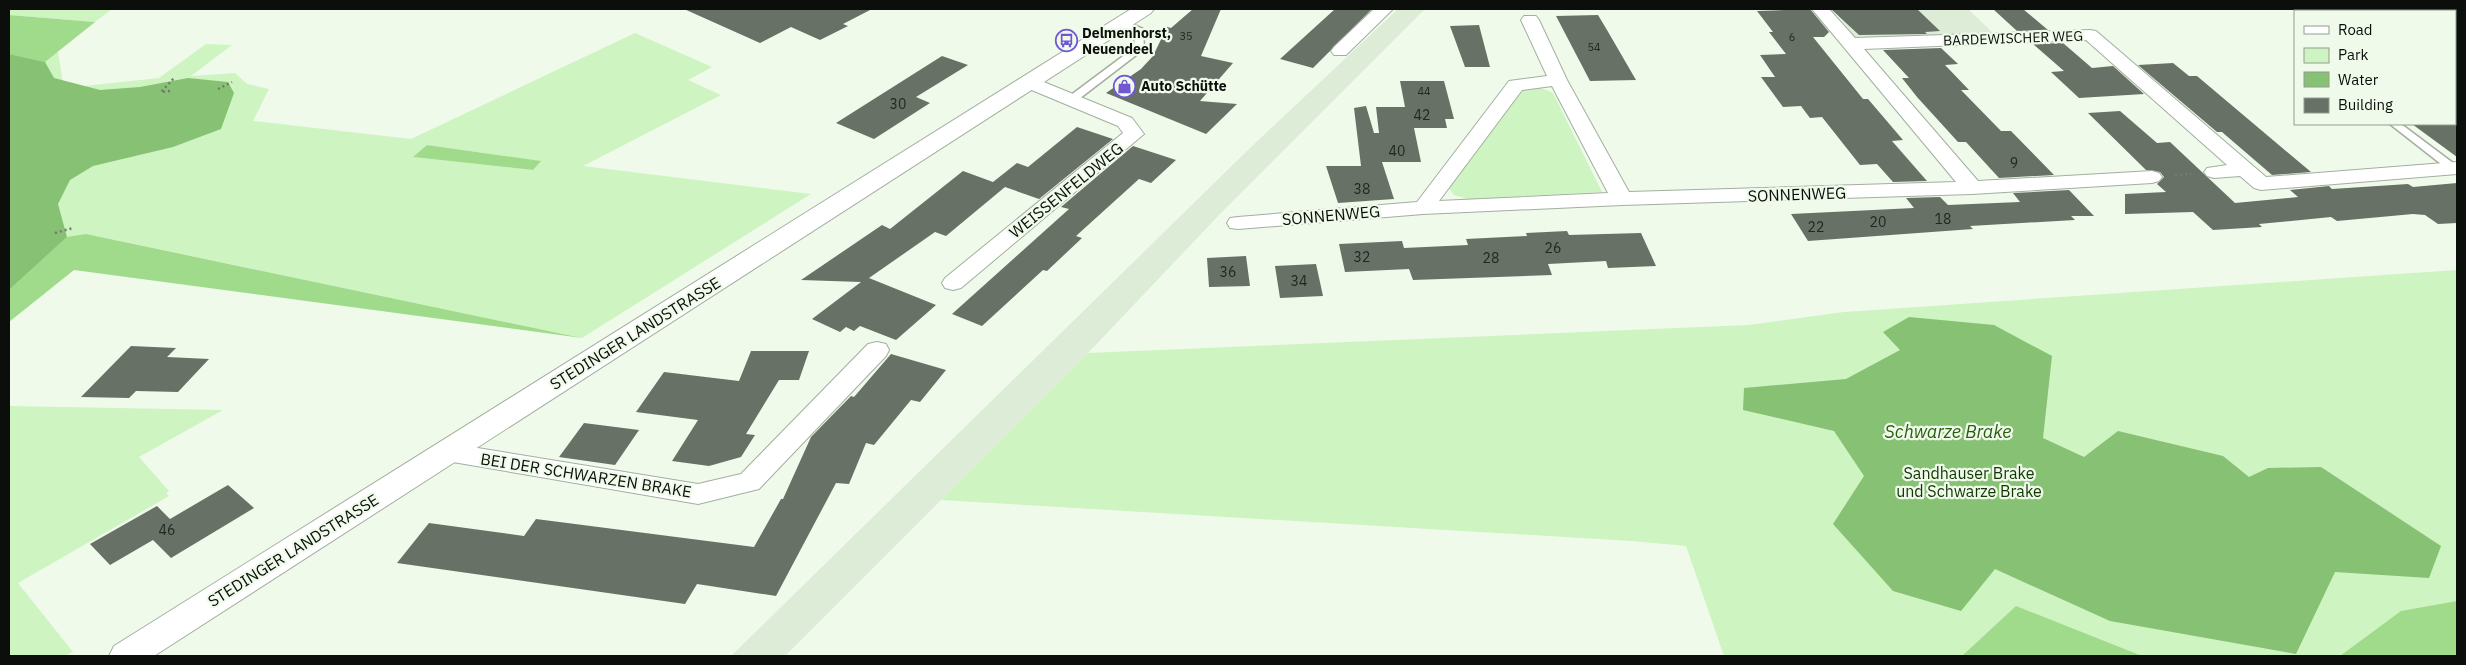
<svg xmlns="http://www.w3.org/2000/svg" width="2466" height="665" viewBox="0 0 2466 665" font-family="'IBM Plex Sans',sans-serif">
<rect width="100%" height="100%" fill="#effaeb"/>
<!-- built -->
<path fill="#dcecd7" d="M1398 9H1425L1219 215 1088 353 785 656H731L1250 148Z
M1833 9H1968L1993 33 1857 40Z"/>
<!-- green -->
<path fill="#cef4c1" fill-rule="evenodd" d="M9 9H112L95 22 9 15Z
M635 33 712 67 688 80 721 95 583 166 811 194 582 338 96 236 9 319V44H22L58 52 63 83 75 87 159 78 206 44 232 45 191 76 235 73 247 84 269 89 253 121 411 139ZM427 145 540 161 533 170 414 157Z
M1539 87 1553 93 1602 192 1468 199 1454 195 1448 187 1523 89Z
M2457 270V625L2367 656H1724L1686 546 1632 541 941 500 1088 353 1748 325 1844 312Z
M9 406 223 410 139 457 169 491 166 493 169 496 18 583 73 652 65 656H9Z"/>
<!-- forest -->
<path fill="#a0db8c" d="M9 15 95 22 45 62 9 54Z
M427 145 541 161 533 170 413 157Z
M86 234 582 338 74 270 9 322V290L67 237Z
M2457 601V656H2340L2401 611Z
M2016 606 2142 656H1962Z"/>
<!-- water -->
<path fill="#87c173" d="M9 54 45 62 54 78 100 90 140 87 188 78 228 82 234 93 221 129 173 147 93 166 70 180 58 204 67 237 9 290Z
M1909 317 1994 325 2052 356 2043 438 2084 457 2118 431 2223 456 2249 477 2268 468 2321 467 2441 546 2429 578 2335 572 2296 654 2110 621 1995 569 1961 611 1893 591 1833 524 1864 476 1834 431 1743 410 1744 388 1846 379 1900 350 1883 332Z"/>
<!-- building -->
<path fill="#687165" d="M684 9H872L843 24 848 26 820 40 791 27 760 43Z
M1193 9H1221L1201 56 1233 63 1200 101 1237 104 1206 134 1106 93 1141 69 1153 56 1167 27 1171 28Z
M1335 9H1372L1313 68 1280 59Z
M1810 9 1829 32 1824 37H1813L1863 99H1868L1903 140 1892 141 1927 181 1893 182 1877 164 1860 165 1822 117 1810 118 1801 106 1783 107 1761 77H1775L1760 55 1786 54 1769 32H1773L1757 11Z
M1831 9H1917L1940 31 1925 32 1927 34 1859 35Z
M1993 9H2023L2048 30 2017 31Z
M1598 15 1607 30 1636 80 1590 81 1556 16Z
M1479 25 1490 67H1465L1450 26Z
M2063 43 2092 68 2113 66 2144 94 2079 98 2051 72 2064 71 2033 44Z
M1941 48 1958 64 1945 65 1969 90H1961L2001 131H2011L2054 175 1999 178 1966 142H1958L1917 97 1902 78H1909L1883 50Z
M942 56 968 65 916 97 930 103 874 139 836 123Z
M2173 63 2189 76H2197L2311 172 2272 175 2222 132H2217L2138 65Z
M1400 81H1444L1454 119H1445L1447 128H1414L1421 162H1382L1394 199 1338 203 1326 166H1361L1354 108 1366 106 1374 133H1379L1376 107H1405Z
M2120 111 2157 143 2170 142 2235 203 2298 197 2290 190 2329 186 2332 189 2408 184 2413 187 2457 183V223L2438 224 2425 215 2413 214 2337 221 2331 217 2259 224 2262 227 2213 230 2193 212 2125 214V194L2166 192 2157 184 2164 177 2160 172 2146 170 2088 113Z
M2412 124H2457V157Z
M1077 127 1113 139 1039 199 1005 187 946 236 935 232 869 278 936 305 896 340 860 326 854 331 846 327 840 332 812 319 861 282 801 280 882 225 890 229 963 171 993 182 1017 163 1028 167Z
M1133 146 1176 160 1151 183 1139 179 1076 236 1082 238 1047 271 1043 270 982 326 952 314 1069 209 1061 207Z
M2069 190 2094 216H2071L2075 220 1970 226 1973 229 1808 241 1791 214 1914 208 1906 198 1940 197 1948 205 2020 202 2013 193Z
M1567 231 1569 235 1641 233 1656 266 1608 268 1606 261 1548 264 1552 275 1413 280 1409 269 1345 272 1339 244 1402 241 1404 248 1468 245 1466 239 1527 236 1526 233Z
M1246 256 1250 286 1209 287 1207 258Z
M1316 264 1323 296 1280 298 1275 266Z
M131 346 176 348 167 357 209 359 178 392 136 391 129 398 81 397Z
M751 351H809L799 380H779L746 434 755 435 741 457 709 466 672 461 698 420 636 412 664 372 739 381Z
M891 354 946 370 920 402 911 400 874 445 866 443 849 484 836 483 776 596 697 584 685 604 397 563 429 523 524 536 536 519 754 547 781 499H783L811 437 851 396 854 397Z
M584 423 639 430 615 465 559 457Z
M228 485 254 508 171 558 153 540 110 565 90 544 157 506 170 519Z"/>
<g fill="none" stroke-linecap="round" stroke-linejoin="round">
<defs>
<path id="lane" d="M1122 20 1143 29 1144 49 1075 102H1067V98L1134 48 1135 32 1119 25V21Z
M2390 124H2401L2457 166V171H2450Z"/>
<path id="street" d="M1374 9H1393L1346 55H1334L1331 51 1334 47Z
M1812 9H1829L1855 38 2090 30 2096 31 2266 177 2457 162V174L2261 190 2254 188 2240 176 2214 178 2207 176 2204 172 2207 168 2227 165 2086 40 1864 49 1978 181 2152 171 2159 173 2162 177 2159 181 2152 183 1972 194 1622 205 1423 214 1238 229 1230 228 1227 223 1230 218 1238 217 1417 202 1509 81 1547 76 1521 20 1524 16H1536L1539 20 1567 80 1629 192 1956 182ZM1552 86 1608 193 1439 201 1522 90Z
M2410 9H2429L2431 11H2412Z
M2455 30H2457V42H2455Z
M1029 76 1132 118 1144 134 961 288 953 290 945 288 942 283 945 278 1123 133 1118 126 1022 86 1020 82 1022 78Z
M877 342 886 344 889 350 886 356 759 489 698 504 447 461 438 459 434 452 438 445 447 443 698 484 741 474 868 344Z"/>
<path id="secondary" d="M1131 9H1154L1151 13 154 656H109L114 646Z"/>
</defs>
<!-- lane casing -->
<use href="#lane" stroke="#a3aea0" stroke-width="3"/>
<!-- street casing -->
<use href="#street" stroke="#a3aea0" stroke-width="2"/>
<!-- secondary casing -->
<use href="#secondary" stroke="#a3aea0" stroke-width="2"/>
<!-- path -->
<path stroke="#747b72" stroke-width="2.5" stroke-dasharray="2 3" stroke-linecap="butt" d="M218 89 232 82
M170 91 161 92 175 77
M2175 175 2191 174
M55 233 73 228"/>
<!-- lane -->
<use href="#lane" fill="#fff" fill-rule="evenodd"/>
<!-- street -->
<use href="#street" fill="#fff" fill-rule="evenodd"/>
<!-- secondary -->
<use href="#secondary" fill="#fff" fill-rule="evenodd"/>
</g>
<!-- icons -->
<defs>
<symbol id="bus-ring" viewBox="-11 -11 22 22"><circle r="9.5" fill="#effaeb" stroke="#7058d2" stroke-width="1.5"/><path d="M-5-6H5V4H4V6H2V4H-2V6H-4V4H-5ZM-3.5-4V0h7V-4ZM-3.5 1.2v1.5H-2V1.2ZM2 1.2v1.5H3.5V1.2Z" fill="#7058d2"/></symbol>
<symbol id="shop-ring" viewBox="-11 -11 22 22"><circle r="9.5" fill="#effaeb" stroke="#7058d2" stroke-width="1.5"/><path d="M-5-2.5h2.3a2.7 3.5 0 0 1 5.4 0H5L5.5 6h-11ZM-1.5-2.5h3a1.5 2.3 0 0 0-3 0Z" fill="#7058d2"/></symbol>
</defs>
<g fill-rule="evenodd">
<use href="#bus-ring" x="1054" y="28" width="25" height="25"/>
<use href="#shop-ring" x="1112" y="74" width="25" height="25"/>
</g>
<g text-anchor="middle" stroke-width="4.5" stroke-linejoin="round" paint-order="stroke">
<!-- far-number labels -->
<g font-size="11" fill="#222721">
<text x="1186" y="40">35</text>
<text x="1792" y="41">6</text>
<text x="1594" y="51">54</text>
<text x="1424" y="95">44</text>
</g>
<!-- far-poi labels -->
<g font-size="14" font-weight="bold" fill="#0b0e0a" stroke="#effaeb" text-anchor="start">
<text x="1082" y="38">Delmenhorst,<tspan x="1082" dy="16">Neuendeel</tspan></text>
<text x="1141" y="91">Auto Schütte</text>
</g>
<!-- far-street labels -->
<g font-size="14" fill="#0b0e0a" stroke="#effaeb">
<text transform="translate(2013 38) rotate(-2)" y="5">BARDEWISCHER WEG</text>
</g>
<!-- number labels -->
<g font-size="14" fill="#222721">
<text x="898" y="109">30</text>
<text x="1422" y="120">42</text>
<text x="1397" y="156">40</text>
<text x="2014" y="168">9</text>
<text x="1362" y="194">38</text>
<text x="1943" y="224">18</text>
<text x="1878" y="227">20</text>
<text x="1816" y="232">22</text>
<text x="1553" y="253">26</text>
<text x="1362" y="262">32</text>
<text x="1491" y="263">28</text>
<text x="1228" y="277">36</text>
<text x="1299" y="286">34</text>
<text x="167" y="535">46</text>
</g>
<!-- street labels -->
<g font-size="16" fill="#0b0e0a" stroke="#effaeb">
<text transform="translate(1066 190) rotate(-39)" y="6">WEISSENFELDWEG</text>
<text transform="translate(1797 194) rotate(-2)" y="6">SONNENWEG</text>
<text transform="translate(1331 215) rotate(-5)" y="6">SONNENWEG</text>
<text transform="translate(635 333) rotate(-32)" y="6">STEDINGER LANDSTRASSE</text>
<text transform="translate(586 475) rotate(9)" y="6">BEI DER SCHWARZEN BRAKE</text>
<text transform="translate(293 550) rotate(-32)" y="6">STEDINGER LANDSTRASSE</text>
</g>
<!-- park labels -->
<g font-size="16" fill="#113700" stroke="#effaeb">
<text x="1969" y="479">Sandhauser Brake<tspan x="1969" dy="18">und Schwarze Brake</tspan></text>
</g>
<!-- water labels -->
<g font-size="18" font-style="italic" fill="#285e0e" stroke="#effaeb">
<text x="1948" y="438">Schwarze Brake</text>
</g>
</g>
<!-- border -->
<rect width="2466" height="665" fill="none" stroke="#0b0e0a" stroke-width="20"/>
<!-- legend -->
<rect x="2294" y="10" width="162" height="115" fill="#effaeb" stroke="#949c91"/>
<rect x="2304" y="26" width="25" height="8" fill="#ffffff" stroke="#949c91"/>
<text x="2338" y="35" font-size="15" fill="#0b0e0a">Road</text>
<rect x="2304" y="48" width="25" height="15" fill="#cef4c1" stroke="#949c91"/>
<text x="2338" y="60" font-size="15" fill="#0b0e0a">Park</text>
<rect x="2304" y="72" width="25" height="15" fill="#87c173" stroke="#949c91"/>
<text x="2338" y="85" font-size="15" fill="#0b0e0a">Water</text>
<rect x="2304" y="98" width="25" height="15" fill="#687165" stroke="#949c91"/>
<text x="2338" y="110" font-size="15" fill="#0b0e0a">Building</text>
</svg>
